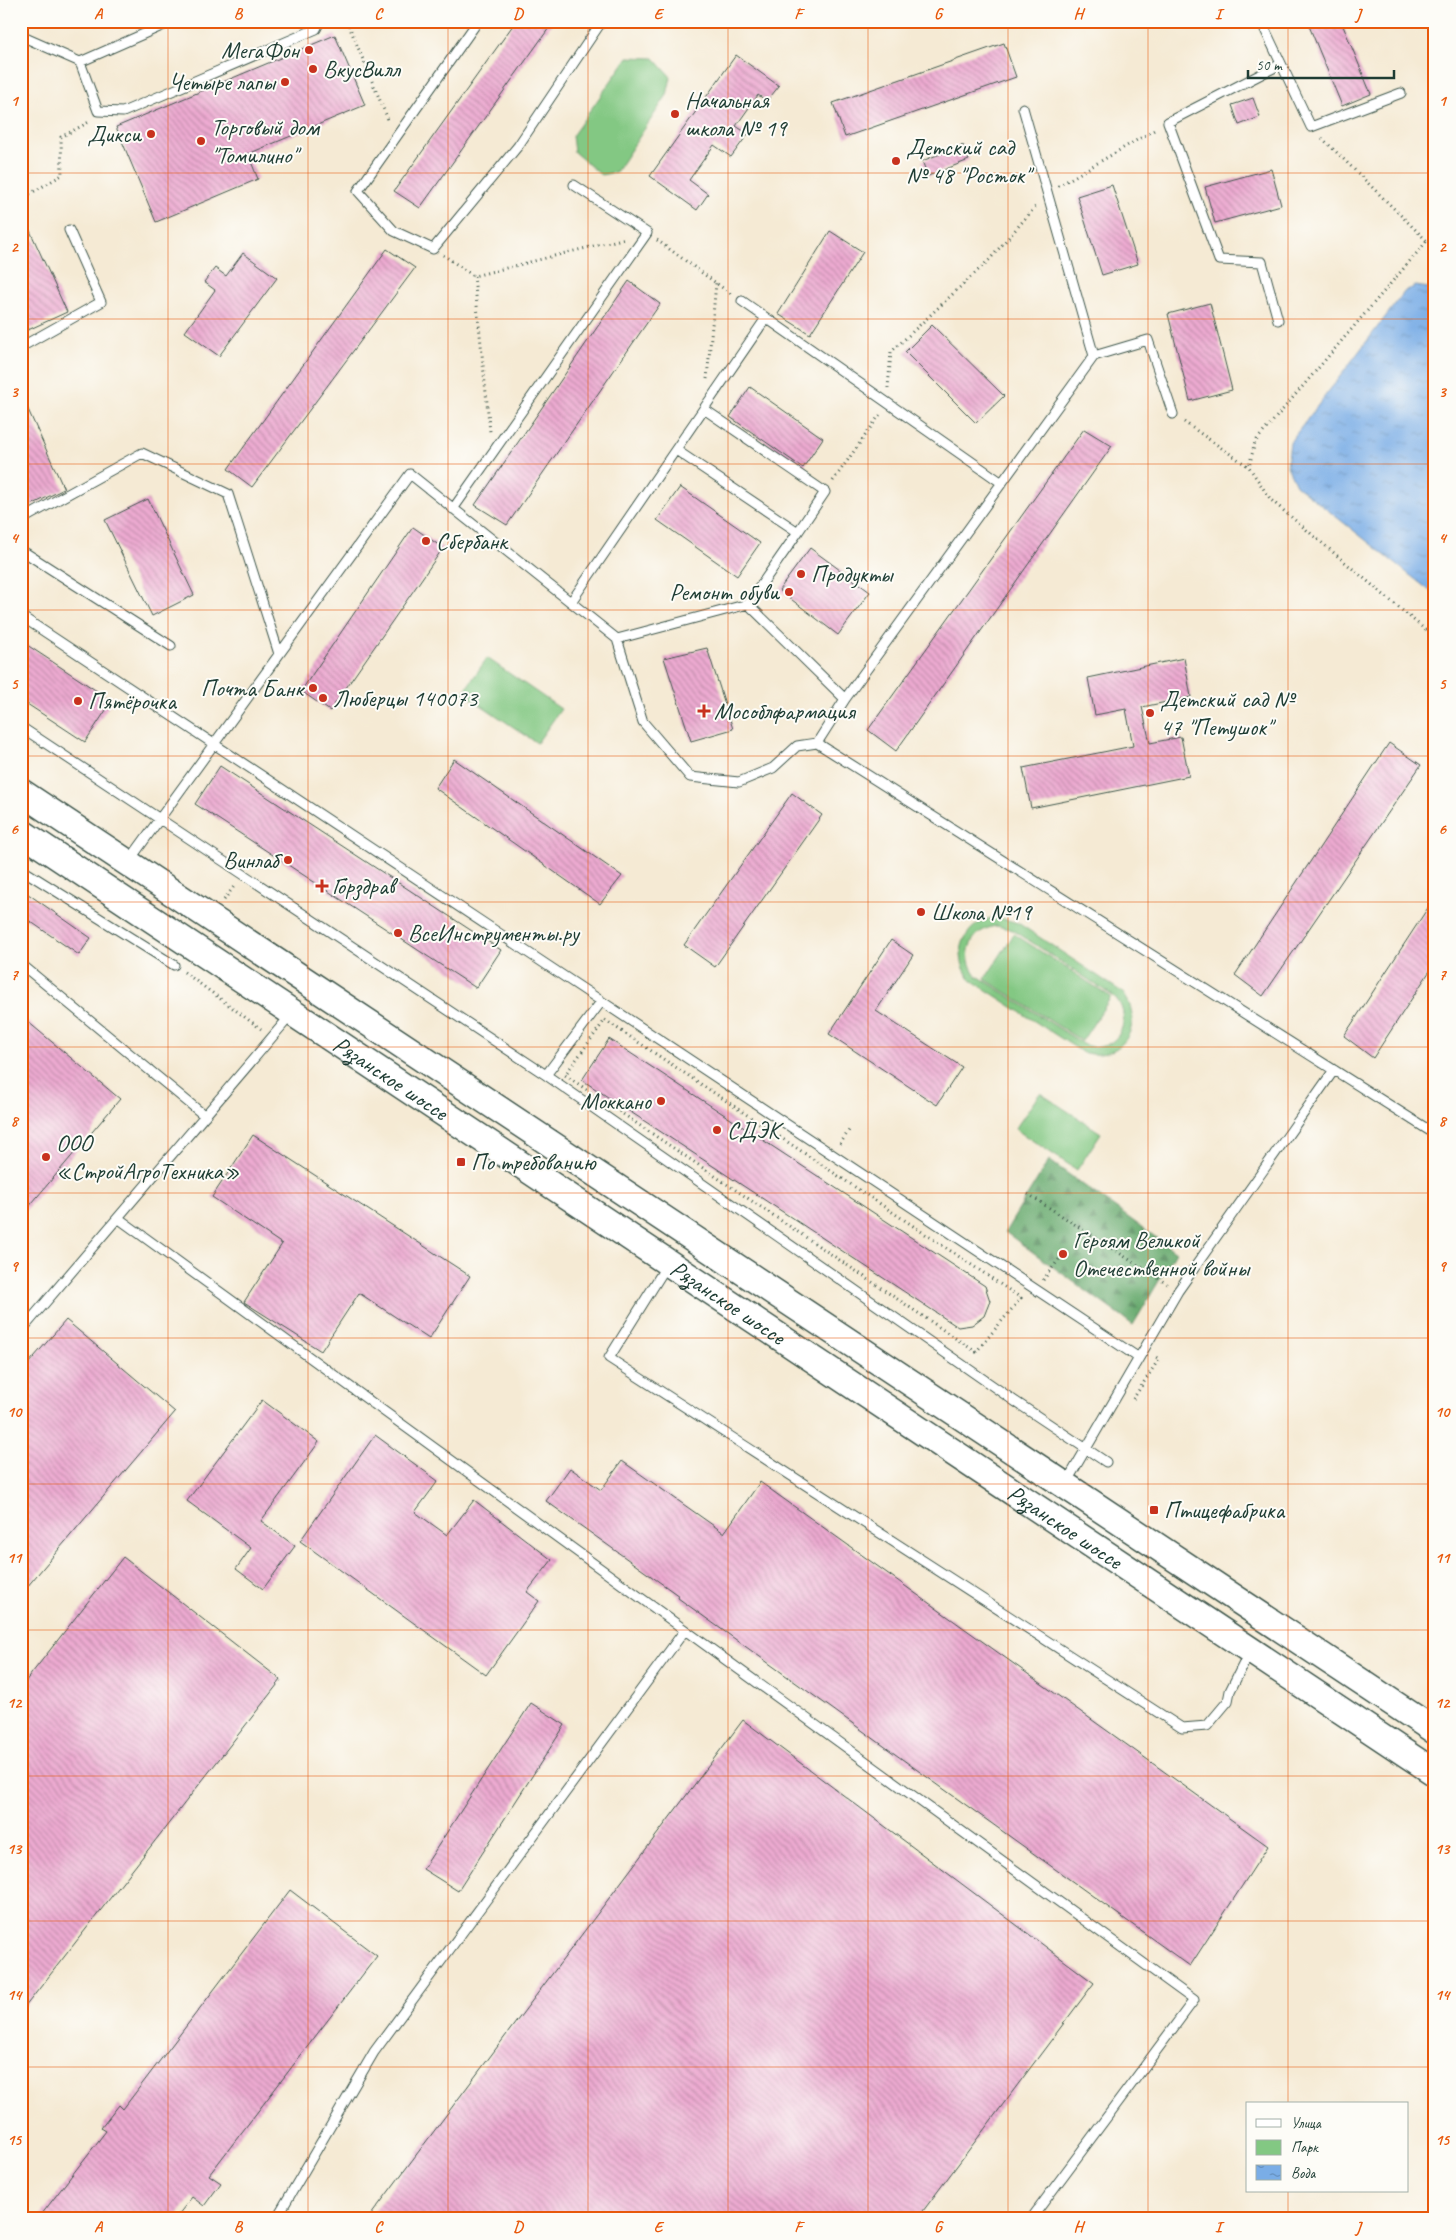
<svg xmlns="http://www.w3.org/2000/svg" width="1456" height="2240" viewBox="0 0 1456 2240" font-family="Caveat,sans-serif">
<defs>
<pattern id="forest-firs" width="22" height="20" patternUnits="userSpaceOnUse" patternTransform="scale(1.25)"><rect width="22" height="20" fill="#6aac71"/><path d="M5 1l3.5 6h-7zM16 11l3.5 6h-7z" fill="#578d5e"/></pattern>
<pattern id="water-ripples" width="26" height="14" patternUnits="userSpaceOnUse" patternTransform="scale(1.25)"><rect width="26" height="14" fill="#7aade6"/><path d="M2 4q2-2 4 0t4 0M15 11q2-2 4 0t4 0" fill="none" stroke="#638ebb"/></pattern>
<pattern id="building-back-hatch" width="6" height="6" patternUnits="userSpaceOnUse" patternTransform="scale(1.25)"><rect width="6" height="6" fill="#edaad1"/><path d="M-1 5l2 2M0 0l6 6M5-1l2 2" fill="none" stroke="#bf8caa"/></pattern>
</defs>
<rect width="100%" height="100%" fill="#fdfcf7"/>
<filter id="ink" filterUnits="userSpaceOnUse"><feTurbulence type="fractalNoise" baseFrequency=".02" numOctaves="2"/><feDisplacementMap in="SourceGraphic" scale="10" xChannelSelector="R" yChannelSelector="G"/><feConvolveMatrix kernelMatrix="1 2 1 2 8 2 1 2 1" color-interpolation-filters="sRGB"/></filter>
<filter id="wash" filterUnits="userSpaceOnUse"><feTurbulence type="fractalNoise" baseFrequency=".0096" numOctaves="4" result="noise"/><feDisplacementMap in="SourceGraphic" scale="20" xChannelSelector="R" yChannelSelector="G"/><feGaussianBlur stdDeviation="1.12" result="paint"/><feColorMatrix in="noise" values="0 0 0 0 0 0 0 0 0 0 0 0 0 0 0 0 0 1.4 0 .05"/><feComposite in="paint" operator="in"/></filter>
<g filter="url(#wash)">
<rect width="100%" height="100%" fill="#f5ead4"/>
<!-- forest -->
<path fill="url(#forest-firs)" stroke="#447452" d="M1049 1160 1176 1252 1133 1325 1005 1232Z"/>
<!-- park -->
<path fill="#83c883" stroke="#51825c" fill-rule="evenodd" d="M628 57 654 58 671 77 667 95 616 172 601 175 574 152 572 136Z
M487 658 561 709 537 743 463 693Z
M997 917 1018 923 1122 992C1148 1024 1121 1064 1082 1052L971 980C950 955 964 921 997 917ZM997 926 1013 930 1116 998C1135 1022 1115 1055 1085 1045L976 975C960 955 971 929 997 926Z
M1014 934 1111 997 1082 1041 985 979Z
M1040 1093 1101 1133 1077 1170 1015 1129Z"/>
<!-- water -->
<path fill="url(#water-ripples)" stroke="#4c758d" d="M1416 286 1435 289V595L1296 485 1287 466 1290 442 1405 291Z"/>
<g id="blocks">
<!-- building -->
<path fill="url(#building-back-hatch)" d="M516 21H554L420 208 394 191Z
M1307 21H1341L1371 94 1342 106Z
M335 35 365 105 248 154 258 179 156 222 116 127Z
M1004 43 1016 77 845 137 833 103Z
M736 55 779 86 767 101 758 95 736 126 748 134 731 157 714 145 689 180 708 194 697 210 650 176Z
M1253 98 1260 117 1239 125 1232 105Z
M963 145 969 160 928 176 922 161Z
M1271 169 1281 205 1215 223 1205 187Z
M1112 185 1138 264 1102 275 1077 196Z
M21 211 67 312 28 330 21 316Z
M830 231 863 252 810 334 778 314Z
M387 249 415 268 252 487 228 469Z
M243 253 277 278 219 356 185 332 215 290 204 282 215 268 226 276Z
M629 281 660 304 507 525 475 505Z
M1210 303 1232 390 1190 401 1168 314Z
M932 325 1004 396 976 423 905 352Z
M750 387 823 438 803 468 730 417Z
M21 394 64 489 21 510Z
M1084 429 1112 446 896 751 868 730Z
M680 487 760 543 737 576 657 520Z
M148 499 194 595 152 616 105 520Z
M413 527 443 548 330 711 301 691Z
M810 548 870 592 838 635 779 590Z
M21 641 112 701 85 742 21 700Z
M707 648 733 729 691 741 664 658Z
M1184 658 1191 697 1142 707 1150 743 1181 737 1189 776 1031 808 1023 768 1133 746 1126 709 1095 715 1088 678Z
M1389 743 1421 765 1263 996 1235 975Z
M454 759 622 876 600 904 435 788Z
M220 766 501 950 476 988 195 804Z
M792 793 822 815 715 967 684 945Z
M21 889 91 938 79 955 21 915Z
M1435 897V963L1373 1058 1344 1036Z
M891 940 913 955 876 1011 962 1067 937 1105 829 1034Z
M21 1016 120 1099 21 1216Z
M609 1039 985 1286 990 1301 984 1316 972 1325 958 1327 582 1080Z
M253 1135 470 1276 429 1339 359 1293 321 1351 244 1302 282 1244 212 1197Z
M66 1320 175 1412 21 1594V1372Z
M262 1400 319 1442 261 1521 295 1546 263 1589 236 1569 251 1548 187 1501Z
M375 1435 438 1481 415 1512 447 1535 474 1500 552 1560 527 1592 539 1601 486 1675 300 1541Z
M622 1461 724 1533 760 1482 1268 1846 1190 1966 678 1598 679 1596 546 1501 570 1468 601 1490Z
M123 1557 281 1680 21 2012V1687Z
M531 1703 565 1725 458 1891 423 1869Z
M743 1720 1094 1983 917 2219H368Z
M290 1890 377 1956 209 2175 221 2183 204 2206 192 2197 175 2219H38L106 2131 101 2128 119 2105 123 2109Z"/>
</g>
</g>
<g filter="url(#ink)">
<use href="#blocks" fill-opacity="0" stroke="#3f574c" stroke-width="1"/>
<g fill="none" stroke-linecap="round" stroke-linejoin="round">
<defs>
<path id="lane" d="M478 21 358 191 394 231 433 249 518 146 602 21
M1261 21 1311 127 1401 93
M21 36 80 62 98 111 123 112 316 29 320 21
M80 62 173 21
M742 301 1002 483
M1278 320 1262 262 1219 260 1168 122 1281 64
M21 347 101 302 69 230
M1094 356 1148 340 1173 414
M704 409 825 492 798 532
M676 450 798 532 748 604
M453 509 647 233 574 185
M21 520 142 453 228 494 279 654
M21 550 171 646
M571 602 766 318
M21 616 1139 1358
M617 639 748 604 845 699 817 743
M845 699 1094 356 1023 108
M21 727 546 1075 601 1002
M129 861 410 474 617 639 643 722 690 777 739 782 773 768 797 746 817 743 1435 1134
M21 869 174 965
M21 964 205 1116
M546 1075 1013 1400 1106 1462
M118 1218 1194 2000 1031 2219
M667 1265 609 1358 1182 1728 1207 1726 1228 1701 1230 1691 1249 1653
M21 1331 291 1015
M1066 1483 1178 1291 1334 1070
M276 2219 374 2052 685 1630"/>
<g id="primary">
<path d="M21 792 1435 1731"/>
<path id="s1" d="M21 832 1435 1773"/>
</g>
</defs>
<!-- lane casing -->
<use href="#lane" stroke="#3f574c" stroke-width="11"/>
<!-- primary casing -->
<use href="#primary" stroke="#3f574c" stroke-width="29"/>
<!-- path -->
<path stroke="#3f574c" stroke-width="3" stroke-dasharray="1 4" stroke-linecap="butt" d="M347 21 389 122
M1322 138 1427 241
M1058 186 1156 129
M21 199 62 175 61 137 91 121
M1435 237 1427 241 1255 442 1249 467 1271 500 1435 638
M657 240 731 294
M443 255 474 276 626 238
M474 276 490 432
M707 379 716 283
M888 388 891 352 989 260 1037 205
M1184 422 1249 467
M833 481 881 413
M224 900 235 885
M184 972 261 1029
M605 1020 1021 1298 976 1352 565 1075Z
M840 1144 850 1129
M1028 1194 1167 1284
M1043 1280 1063 1254
M1133 1399 1159 1359 1154 1356"/>
<!-- lane -->
<use href="#lane" stroke="#fff" stroke-width="9"/>
<!-- primary -->
<use href="#primary" stroke="#fff" stroke-width="26"/>
</g>
</g>
<!-- grid -->
<path fill="none" stroke="#e8590c" stroke-width="1" stroke-opacity="0.55" d="M168 21V2219M308 21V2219M448 21V2219M588 21V2219M728 21V2219M868 21V2219M1008 21V2219M1148 21V2219M1288 21V2104M21 173H1435M21 319H1435M21 464H1435M21 610H1435M21 756H1435M21 902H1435M21 1047H1435M21 1193H1435M21 1338H1435M21 1484H1435M21 1630H1435M21 1776H1435M21 1921H1435M21 2067H1435M1288 2191V2219"/>
<!-- markers -->
<g fill="#c8321e" stroke="#fdfcf7" stroke-width="2">
<circle cx="309" cy="50" r="5"/>
<circle cx="313" cy="69" r="5"/>
<circle cx="285" cy="82" r="5"/>
<circle cx="675" cy="114" r="5"/>
<circle cx="151" cy="134" r="5"/>
<circle cx="201" cy="141" r="5"/>
<circle cx="896" cy="161" r="5"/>
<circle cx="426" cy="541" r="5"/>
<circle cx="801" cy="574" r="5"/>
<circle cx="789" cy="592" r="5"/>
<circle cx="313" cy="688" r="5"/>
<circle cx="323" cy="698" r="5"/>
<circle cx="78" cy="701" r="5"/>
<path d="M701.5 703.5h5v5h5v5h-5v5h-5v-5h-5v-5h5z"/>
<circle cx="1150" cy="713" r="5"/>
<circle cx="288" cy="860" r="5"/>
<path d="M319.5 878.5h5v5h5v5h-5v5h-5v-5h-5v-5h5z"/>
<circle cx="921" cy="912" r="5"/>
<circle cx="398" cy="933" r="5"/>
<circle cx="661" cy="1101" r="5"/>
<circle cx="717" cy="1130" r="5"/>
<circle cx="46" cy="1157" r="5"/>
<rect x="456" y="1157" width="10" height="10" rx="2.5"/>
<circle cx="1063" cy="1254" r="5"/>
<rect x="1149" y="1505" width="10" height="10" rx="2.5"/>
</g>
<g text-anchor="middle" stroke-width="4" stroke-linejoin="round" paint-order="stroke">
<!-- poi labels -->
<g font-size="24" fill="#1f3d34" stroke="#fdfcf7" text-anchor="start">
<text x="299" y="58" text-anchor="end">МегаФон</text>
<text x="323" y="77">ВкусВилл</text>
<text x="275" y="90" text-anchor="end">Четыре лапы</text>
<text x="685" y="108">Начальная<tspan x="685" dy="28">школа № 19</tspan></text>
<text x="211" y="135">Торговый дом<tspan x="211" dy="28">"Томилино"</tspan></text>
<text x="141" y="142" text-anchor="end">Дикси</text>
<text x="906" y="155">Детский сад<tspan x="906" dy="28">№ 48 "Росток"</tspan></text>
<text x="436" y="549">Сбербанк</text>
<text x="811" y="582">Продукты</text>
<text x="779" y="600" text-anchor="end">Ремонт обуви</text>
<text x="303" y="696" text-anchor="end">Почта Банк</text>
<text x="333" y="706">Люберцы 140073</text>
<text x="1160" y="707">Детский сад №<tspan x="1160" dy="28">47 "Петушок"</tspan></text>
<text x="88" y="709">Пятёрочка</text>
<text x="714" y="719">Мособлфармация</text>
<text x="278" y="868" text-anchor="end">Винлаб</text>
<text x="332" y="894">Горздрав</text>
<text x="931" y="920">Школа №19</text>
<text x="408" y="941">ВсеИнструменты.ру</text>
<text x="651" y="1109" text-anchor="end">Моккано</text>
<text x="727" y="1138">СДЭК</text>
<text x="56" y="1151">ООО<tspan x="56" dy="28">«СтройАгроТехника»</tspan></text>
<text x="471" y="1170">По требованию</text>
<text x="1073" y="1248">Героям Великой<tspan x="1073" dy="28">Отечественной войны</tspan></text>
<text x="1164" y="1518">Птицефабрика</text>
</g>
<!-- street labels -->
<g font-size="24" fill="#1f3d34" stroke="#fdfcf7">
<text dy="8" stroke="none"><textPath href="#s1" startOffset="444">Рязанское шоссе</textPath></text>
<text dy="8" stroke="none"><textPath href="#s1" startOffset="849">Рязанское шоссе</textPath></text>
<text dy="8" stroke="none"><textPath href="#s1" startOffset="1254">Рязанское шоссе</textPath></text>
</g>
</g>
<!-- margin -->
<rect width="1456" height="2240" fill="none" stroke="#fdfcf7" stroke-width="55"/>
<!-- legend -->
<rect x="1246" y="2102" width="162" height="90" fill="#fdfcf7" stroke="#a4b0a9"/>
<rect x="1256" y="2119" width="25" height="8" fill="#ffffff" stroke="#a4b0a9"/>
<text x="1291" y="2128" font-size="15" fill="#1f3d34">Улица</text>
<rect x="1256" y="2140" width="25" height="15" fill="#83c883" stroke="#a4b0a9"/>
<text x="1291" y="2152" font-size="15" fill="#1f3d34">Парк</text>
<rect x="1256" y="2165" width="25" height="15" fill="url(#water-ripples)" stroke="#a4b0a9"/>
<text x="1291" y="2178" font-size="15" fill="#1f3d34">Вода</text>
<!-- scale -->
<path d="M1248 70v8h146v-8" fill="none" stroke="#1f3d34" stroke-width="2.5"/>
<text x="1256" y="70" font-size="15" fill="#1f3d34" stroke="#fdfcf7" stroke-width="4" paint-order="stroke">50 m</text>
<rect x="28" y="28" width="1400" height="2184" fill="none" stroke="#e8590c" stroke-width="2"/>
<g font-size="16" text-anchor="middle" font-weight="bold" fill="#e8590c">
<text x="98" y="19">A</text>
<text x="238" y="19">B</text>
<text x="378" y="19">C</text>
<text x="518" y="19">D</text>
<text x="658" y="19">E</text>
<text x="798" y="19">F</text>
<text x="938" y="19">G</text>
<text x="1078" y="19">H</text>
<text x="1218" y="19">I</text>
<text x="1358" y="19">J</text>
<text x="14" y="106">1</text>
<text x="1442" y="106">1</text>
<text x="14" y="252">2</text>
<text x="1442" y="252">2</text>
<text x="14" y="397">3</text>
<text x="1442" y="397">3</text>
<text x="14" y="543">4</text>
<text x="1442" y="543">4</text>
<text x="14" y="689">5</text>
<text x="1442" y="689">5</text>
<text x="14" y="834">6</text>
<text x="1442" y="834">6</text>
<text x="14" y="980">7</text>
<text x="1442" y="980">7</text>
<text x="14" y="1126">8</text>
<text x="1442" y="1126">8</text>
<text x="14" y="1271">9</text>
<text x="1442" y="1271">9</text>
<text x="14" y="1417">10</text>
<text x="1442" y="1417">10</text>
<text x="14" y="1563">11</text>
<text x="1442" y="1563">11</text>
<text x="14" y="1708">12</text>
<text x="1442" y="1708">12</text>
<text x="14" y="1854">13</text>
<text x="1442" y="1854">13</text>
<text x="14" y="2000">14</text>
<text x="1442" y="2000">14</text>
<text x="14" y="2145">15</text>
<text x="1442" y="2145">15</text>
<text x="98" y="2232">A</text>
<text x="238" y="2232">B</text>
<text x="378" y="2232">C</text>
<text x="518" y="2232">D</text>
<text x="658" y="2232">E</text>
<text x="798" y="2232">F</text>
<text x="938" y="2232">G</text>
<text x="1078" y="2232">H</text>
<text x="1218" y="2232">I</text>
<text x="1358" y="2232">J</text>
</g>
</svg>
